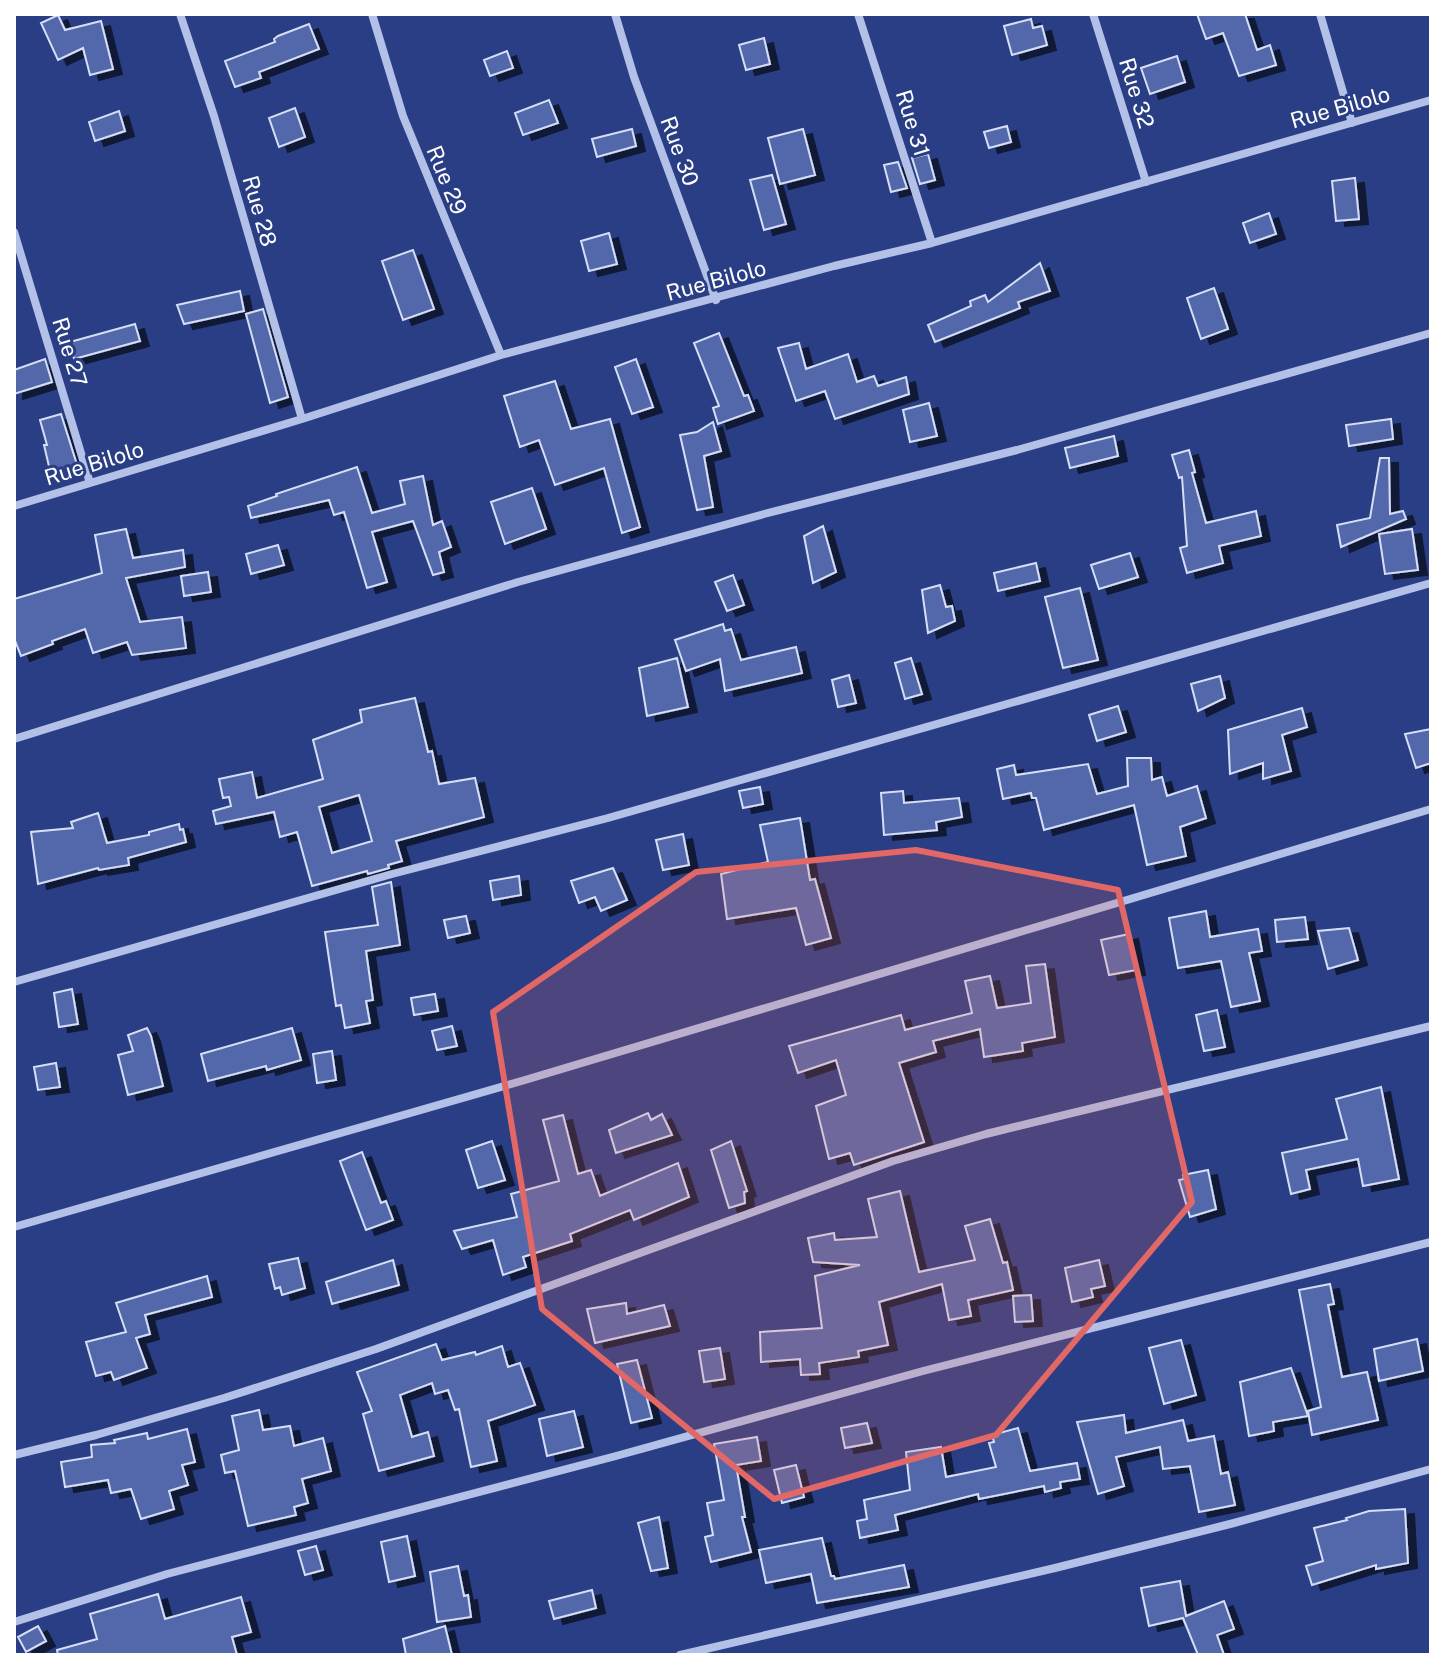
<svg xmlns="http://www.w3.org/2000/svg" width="1445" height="1669" viewBox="0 0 1445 1669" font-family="'Public Sans',sans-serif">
<defs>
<filter id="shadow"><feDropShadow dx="9" dy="5" stdDeviation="0" flood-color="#0009"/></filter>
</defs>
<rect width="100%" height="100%" fill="#293e84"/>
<!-- building -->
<path fill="#5268ab" stroke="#d6def6" stroke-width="2" fill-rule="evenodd" filter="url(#shadow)" d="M1197 14H1245L1257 50 1270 45 1276 65 1239 76 1223 33 1206 39Z
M58 15 65 30 101 21 113 69 90 75 83 48 58 60 41 23Z
M1031 19 1033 28 1042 26 1047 45 1012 55 1004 26Z
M309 24 319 49 259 72 261 78 235 87 225 61 275 42 274 39 278 36Z
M764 38 770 64 746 70 739 45Z
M507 51 513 68 490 76 484 60Z
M1177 56 1185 82 1150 94 1141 68Z
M549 100 558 123 523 135 515 113Z
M295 108 305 137 279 147 269 118Z
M119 111 125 131 95 141 89 122Z
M1007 126 1011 142 989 148 984 132Z
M632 129 636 146 597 157 592 139Z
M803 129 815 175 780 184 768 138Z
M928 154 935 180 920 184 912 158Z
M898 162 907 188 891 192 884 165Z
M772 175 786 224 764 230 750 180Z
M1355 178 1359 219 1336 221 1332 181Z
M1269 213 1276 234 1250 243 1243 223Z
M609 233 617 264 589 271 581 241Z
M413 250 434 309 403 320 382 261Z
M1040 263 1050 291 1018 302 1020 308 935 342 928 325 971 306 970 301 985 295 988 302Z
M1214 288 1228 329 1201 339 1187 298Z
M240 291 244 311 184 324 177 305Z
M263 309 288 397 270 403 246 314Z
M135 324 140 341 74 359 70 342Z
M719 333 744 396 748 395 754 411 718 424 713 408 719 406 694 343Z
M799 343 806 369 848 354 857 382 874 376 878 386 906 377 909 394 835 419 825 391 796 401 778 348Z
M45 359 52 382 14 394V370Z
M636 359 653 407 632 414 615 367Z
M555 381 571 429 610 419 640 527 622 533 604 468 555 485 539 440 520 447 504 396Z
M929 403 937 436 910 442 903 410Z
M61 414 78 468 51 475 44 445H47L40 420Z
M1391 419 1393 439 1349 446 1346 425Z
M713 422 721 451 704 456 713 507 697 510 680 435 697 432Z
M1114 436 1118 456 1070 468 1065 448Z
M1189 450 1195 472 1192 473 1206 523 1256 511 1261 536 1219 546 1223 563 1187 573 1180 548 1187 546 1182 477 1179 478 1172 455Z
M1380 458H1389L1390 514 1403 511 1406 519 1341 547 1337 525 1370 518Z
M357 467 372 513 405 504 400 481 423 476 433 525 442 521 451 547 439 552 444 572 433 575 413 521 372 532 387 582 367 588 344 512 334 515 329 500 251 518 248 506 277 496 276 494Z
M532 488 546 529 505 544 491 502Z
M823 526 836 572 813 583 804 536Z
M126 529 133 558 183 550 185 567 126 578 140 622 182 617 186 648 132 655 127 642 93 653 85 629 52 641 53 644 21 656 14 638V599L102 573 95 535Z
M1412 529 1418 570 1385 574 1379 534Z
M278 545 284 565 251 574 246 554Z
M1130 553 1138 577 1099 589 1091 565Z
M1036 563 1040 581 998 591 994 573Z
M208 572 211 592 184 596 181 576Z
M733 575 744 605 727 611 715 582Z
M940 585 946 607 952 606 955 621 928 633 922 590Z
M1080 588 1098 660 1063 668 1045 597Z
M723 624 725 631 731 629 741 660 796 647 802 673 725 691 720 659 686 671 675 640Z
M677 658 688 707 647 716 639 668Z
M911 658 922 694 905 699 895 663Z
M849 675 856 703 838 707 832 680Z
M1220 676 1225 698 1198 711 1191 684Z
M415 698 428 752 432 751 439 784 475 778 484 817 396 841 402 861 388 865 389 868 368 874 367 871 312 886 297 832 280 837 274 812 216 824 213 811 231 806 229 797 223 798 219 779 252 772 257 798 323 779 313 740 362 722 360 710ZM359 795 372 841 332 853 319 807Z
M1118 706 1126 732 1097 741 1089 715Z
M1302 708 1307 727 1282 735 1291 771 1263 779V763L1230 774 1228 730Z
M1431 729V763L1416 768 1405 734Z
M1127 758H1151L1152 780 1162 777 1167 796 1197 786 1206 818 1180 827 1186 856 1147 865 1134 805 1044 830 1036 798H1032L1031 793 1003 799 997 769 1014 765 1016 775 1088 764 1097 794 1128 786Z
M760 787 763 804 743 808 739 791Z
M903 791 904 803 959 798 962 817 936 822 937 830 884 835 881 793Z
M98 813 107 843 149 835V832L179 824 180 830 183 829 186 842 128 858 129 865 99 870 98 868 38 884 31 832 73 828 71 822Z
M800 818 810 880 815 879 831 938 806 945 796 908 727 919 721 874 768 862 760 825Z
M683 834 689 865 663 870 656 840Z
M613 868 627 900 601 911 595 897 579 903 571 881Z
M519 876 521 895 493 900 490 881Z
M391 882 400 945 366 951 373 1000 366 1001 370 1023 345 1028 341 1005 336 1006 325 932 378 925 372 887Z
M1206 911 1210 937 1258 929 1262 951 1249 953 1260 1001 1231 1007 1221 961 1178 968 1169 918Z
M466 916 470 933 448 938 444 920Z
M1305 917 1308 939 1277 942 1275 920Z
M1349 928 1358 960 1328 969 1318 931Z
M1129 934 1136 970 1109 975 1101 940Z
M1045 964 1055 1037 1022 1043 1023 1051 984 1057 980 1029 933 1041 936 1052 899 1063 924 1142 854 1165 850 1153 829 1159 816 1106 846 1095 836 1060 798 1073 789 1046 901 1015 905 1030 972 1013 965 981 990 976 997 1008 1031 1003 1026 966Z
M72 989 78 1024 59 1027 54 993Z
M435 994 438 1011 414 1015 411 998Z
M1217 1010 1225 1047 1204 1051 1196 1015Z
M452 1026 457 1046 437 1050 432 1031Z
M147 1028 151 1036 163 1086 128 1095 118 1055 133 1051 128 1035Z
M292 1028 301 1060 267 1070 266 1066 208 1081 201 1054Z
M332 1051 336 1080 317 1083 313 1054Z
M56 1063 60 1087 38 1090 34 1067Z
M1381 1087 1399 1179 1363 1186 1358 1159 1306 1170 1310 1189 1291 1194 1282 1153 1347 1139 1336 1099Z
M648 1113 651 1120 662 1114 672 1135 616 1153 609 1130Z
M563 1115 578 1174 591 1170 600 1196 678 1163 689 1197 634 1220 630 1210 570 1234 572 1241 523 1257 526 1267 503 1275 493 1240 462 1249 454 1231 517 1217 511 1194 559 1181 543 1120Z
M492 1141 505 1180 478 1188 466 1150Z
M731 1141 747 1191 744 1192 745 1203 729 1208 711 1150Z
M362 1152 381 1203 386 1201 393 1220 366 1230 340 1161Z
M1208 1170 1216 1209 1190 1217 1179 1180 1184 1179 1183 1175Z
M900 1191 919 1272 975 1260 965 1226 990 1219 1003 1263 1007 1262 1013 1290 968 1300 971 1316 949 1320 942 1284 879 1302 888 1345 858 1351 859 1357 819 1363 820 1374 801 1375 800 1359 761 1362 760 1332 822 1328 815 1276 860 1265 813 1262 808 1238 834 1233 835 1240 877 1237 868 1199Z
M298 1258 305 1288 282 1295 280 1287 275 1289 269 1264Z
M393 1260 399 1285 332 1304 326 1282Z
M1099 1260 1105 1286 1091 1289 1093 1297 1072 1302 1065 1268Z
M207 1276 212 1297 145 1315 150 1334 136 1338 147 1368 114 1380 111 1372 96 1376 86 1342 126 1332 116 1303Z
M1330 1284 1334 1304 1328 1305 1342 1377 1367 1372 1378 1420 1312 1435 1308 1411 1321 1407 1299 1290Z
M1031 1295 1033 1321 1015 1322 1013 1296Z
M626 1303 627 1314 664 1305 670 1326 595 1343 587 1309Z
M1417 1339 1423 1371 1379 1381 1374 1349Z
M1181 1340 1196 1395 1164 1404 1149 1348Z
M436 1344 442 1360 475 1352 476 1355 502 1346 508 1367 520 1363 535 1405 488 1421 497 1461 471 1467 459 1409 455 1410 448 1390 435 1394 432 1383 400 1395 412 1437 428 1432 434 1456 379 1471 363 1414 372 1411 357 1372Z
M720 1348 725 1379 704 1382 699 1351Z
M637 1360 652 1418 631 1423 617 1364Z
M1291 1368 1308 1416 1273 1422 1274 1431 1249 1436 1240 1382Z
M259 1410 263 1430 290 1426 294 1446 323 1438 331 1471 302 1479 308 1503 294 1507 296 1515 248 1526 235 1471 225 1473 221 1455 239 1450 232 1416Z
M574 1411 583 1447 547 1456 539 1419Z
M1124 1415 1126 1433 1183 1420 1188 1441 1214 1436 1221 1474 1228 1472 1235 1505 1199 1512 1190 1466 1163 1469 1160 1447 1116 1457 1124 1486 1098 1494 1077 1422Z
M867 1423 872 1443 845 1448 841 1428Z
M1018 1428 1030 1471 1077 1463 1080 1479 1060 1482 1061 1488 1045 1492 1044 1486 979 1499 978 1494 895 1515 898 1530 860 1538 857 1521 867 1519 864 1500 910 1490 906 1452 941 1447 946 1477 996 1467 989 1443 994 1442 992 1435Z
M187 1429 195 1462 182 1465 188 1485 169 1491 174 1509 141 1519 131 1489 111 1493 108 1480 65 1487 61 1462 92 1457 91 1445 115 1443 114 1440 147 1433 148 1439Z
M757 1437 761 1461 736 1465 745 1517H742L751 1552 711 1562 705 1537 713 1535 707 1503 724 1500 714 1444Z
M796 1465 804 1497 782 1503 774 1470Z
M1405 1509 1408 1563 1376 1569V1565L1312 1585 1306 1566 1323 1561 1314 1528 1347 1520 1346 1518 1369 1511Z
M659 1517 668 1568 651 1571 638 1523Z
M407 1536 415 1576 389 1582 381 1542Z
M822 1538 831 1576H834L835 1579 904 1565 909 1587 817 1603 811 1574 766 1583 759 1550Z
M316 1546 323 1570 305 1575 298 1551Z
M458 1566 464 1596 468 1595 471 1617 437 1622 430 1572Z
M1180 1581 1186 1616 1224 1601 1234 1629 1217 1635 1224 1655H1198L1183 1618 1149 1626 1141 1588Z
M592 1590 596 1608 554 1619 549 1601Z
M158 1594 165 1619 241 1597 251 1632 232 1637 237 1655H58L57 1650 97 1639 90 1614Z
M38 1626 46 1641 26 1652 18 1637Z
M445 1626 452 1655H406L403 1639Z"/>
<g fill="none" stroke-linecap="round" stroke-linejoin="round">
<!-- minor -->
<path stroke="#b3c0e7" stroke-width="8" d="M180 14 214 116 302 419
M372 14 403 116 501 355
M615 14 634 77 716 300
M858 14 932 243
M1093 14 1146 182
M1320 14 1352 123
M14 232 90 483
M14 506 302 419 501 355 834 266 932 243 1431 100
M14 739 518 582 764 514 1017 450 1431 333
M14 982 392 874 608 818 1431 583
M14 1227 525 1080 1431 809
M14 1455 96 1435 224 1398 376 1349 893 1161 986 1134 1431 1026
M14 1622 167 1574 616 1456 923 1371 1431 1242
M680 1655 1055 1568 1234 1523 1431 1469"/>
</g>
<!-- marked area -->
<path fill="#e26868" fill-opacity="0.2" stroke="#e26868" stroke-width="6" stroke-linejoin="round" d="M916 850 1118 890 1192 1202 996 1435 774 1499 542 1309 493 1012 696 872Z"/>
<g text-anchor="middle" stroke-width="6" stroke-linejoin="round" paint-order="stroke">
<!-- street labels -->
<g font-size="22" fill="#fff" stroke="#293e84">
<text transform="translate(1137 93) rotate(73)" y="8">Rue 32</text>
<text transform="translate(1340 107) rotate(-16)" y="8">Rue Bilolo</text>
<text transform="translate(913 123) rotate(73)" y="8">Rue 31</text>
<text transform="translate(680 151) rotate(70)" y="8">Rue 30</text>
<text transform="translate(447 180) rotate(68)" y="8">Rue 29</text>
<text transform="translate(260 211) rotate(74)" y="8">Rue 28</text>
<text transform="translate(716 280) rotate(-15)" y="8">Rue Bilolo</text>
<text transform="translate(70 352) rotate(73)" y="8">Rue 27</text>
<text transform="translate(94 463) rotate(-17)" y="8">Rue Bilolo</text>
</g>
</g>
<!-- border -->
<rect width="1445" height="1669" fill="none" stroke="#ffffff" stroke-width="32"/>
</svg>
